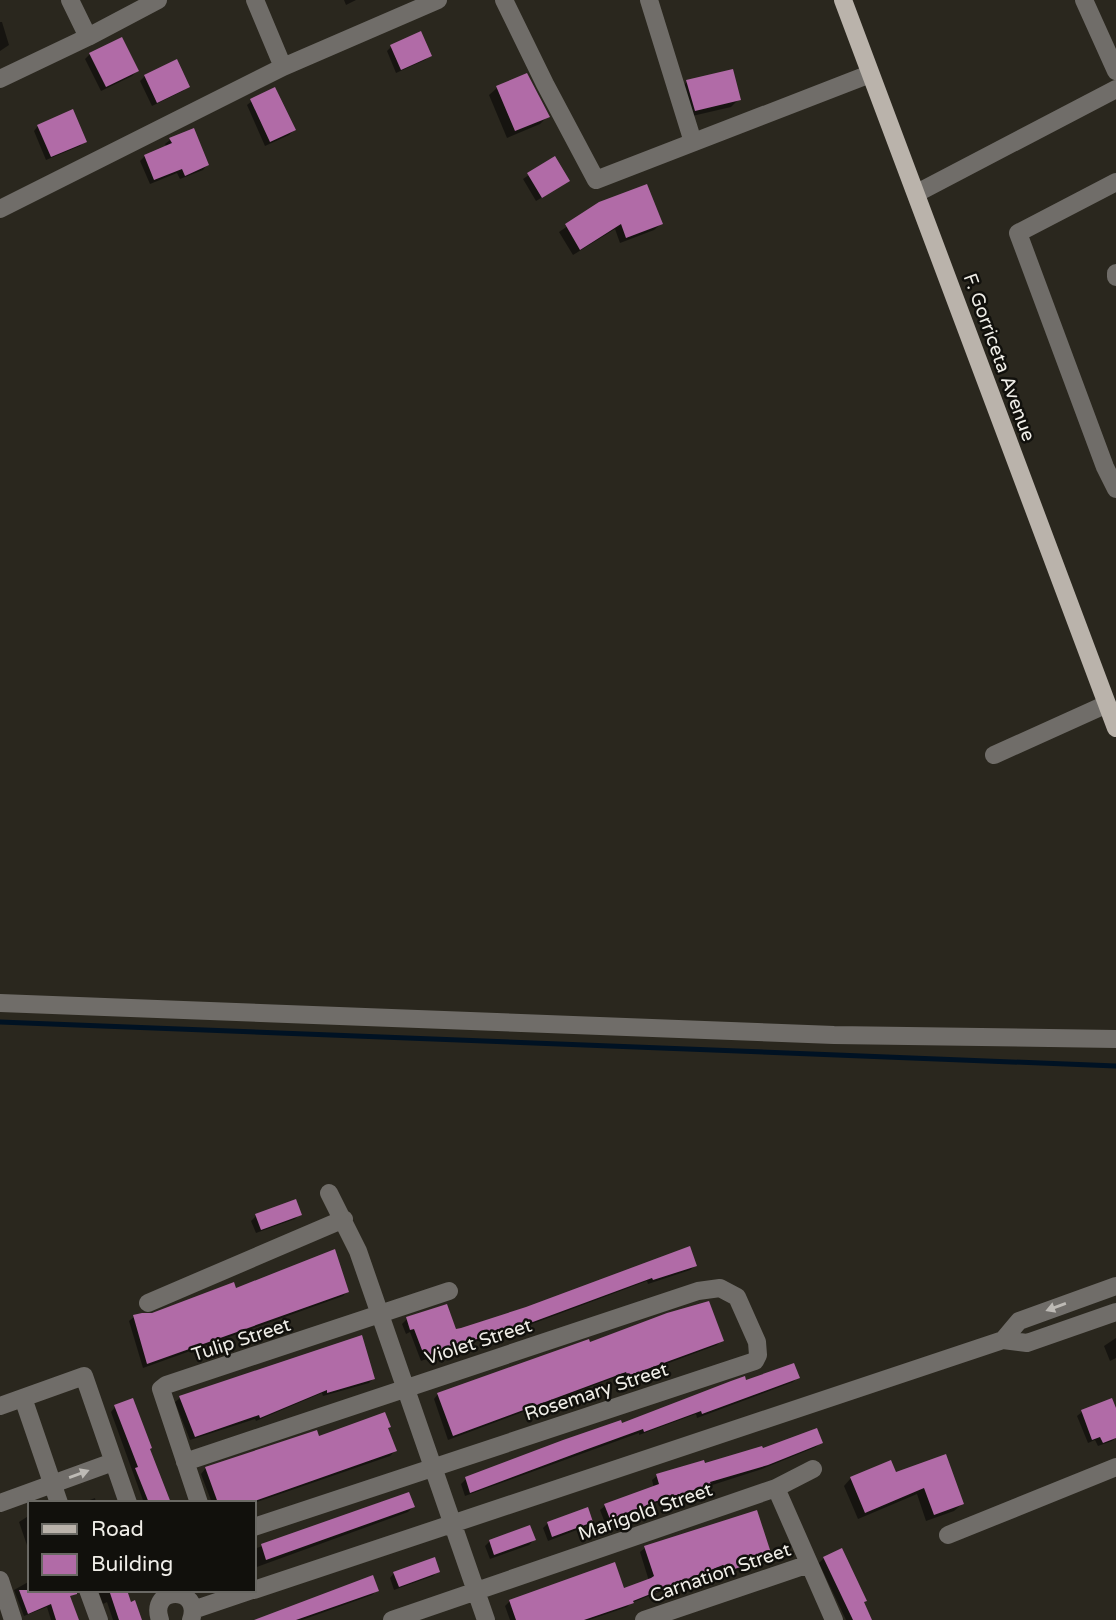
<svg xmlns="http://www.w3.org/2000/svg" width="1116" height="1620" viewBox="0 0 1116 1620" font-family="'Varela Round',sans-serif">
<rect width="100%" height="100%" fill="#2a271e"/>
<!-- shadow -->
<path fill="#0007" d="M344 0H356L346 5Z
M0 22H2L9 45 0 51Z
M391 47 430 55 425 60 396 73 387 51Z
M90 54 137 71 132 76 101 91 85 59Z
M145 76 188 86 183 91 152 106 140 81Z
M687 82 739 99 731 107 688 117 679 90Z
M497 88 547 117 540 124 507 138 489 95Z
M252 101 294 130 289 135 265 146 247 105Z
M38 126 85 141 80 146 46 160 34 131Z
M193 130 207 165 203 170 180 179 177 173 150 184 140 161 145 156 167 147 165 144 170 140Z
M554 158 563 185 536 201 523 179Z
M600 204 661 224 654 230 620 243 615 229 573 255 559 232Z
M300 1214 295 1219 256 1233 251 1221 256 1216Z
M695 1266 690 1270 648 1284 647 1281 516 1330 471 1343 421 1361 410 1332 406 1334 402 1324 407 1319 446 1306 455 1331Z
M347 1292 343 1296 143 1368 129 1321 134 1317Z
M1116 1338V1358L1110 1361 1104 1346Z
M721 1341 717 1345 623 1380 622 1375 448 1440 434 1399 438 1394 589 1345Z
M798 1377 793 1382 697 1418 696 1414 639 1435V1433L465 1496 461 1484 466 1479 745 1383Z
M373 1379 369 1383 323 1396 322 1393 256 1421 255 1419 190 1440 175 1402 180 1398Z
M115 1407 170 1503H144L111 1412Z
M1082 1412 1116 1413V1437L1112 1441 1098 1446 1095 1440 1088 1443 1077 1416Z
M386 1429 395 1451 390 1456 254 1503H212L201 1474 205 1469 316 1432 318 1438Z
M820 1443 816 1447 762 1469 647 1506 605 1523 600 1510 605 1506 654 1488 652 1480 657 1476 762 1450Z
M895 1474 962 1504 954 1511 926 1521 917 1494 858 1519 844 1486 851 1478Z
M408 1494 413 1507 408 1512 254 1568V1549Z
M95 1498 96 1503H82Z
M30 1515V1554L19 1522Z
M591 1522 587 1526 548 1541 543 1528 548 1523Z
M534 1540 529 1545 490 1559 485 1546 490 1541Z
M645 1548 770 1556 766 1561 721 1576 718 1569 631 1603 627 1607 589 1620H510L505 1606 510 1601 623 1590 649 1581 640 1552Z
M824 1558 862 1603 870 1620H846L819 1563Z
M438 1571 433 1576 394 1590 390 1578 394 1573Z
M30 1581V1590L77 1620H51L47 1607 24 1616 14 1590Z
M98 1590H125L140 1620H113L107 1602 103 1604Z
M377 1590 372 1595 302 1620H255Z"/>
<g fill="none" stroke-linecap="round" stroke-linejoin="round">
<!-- stream -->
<path stroke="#001223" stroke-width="5" d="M0 1022 1116 1066"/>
</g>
<!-- building -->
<path fill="#b16ba7" d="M421 31 432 56 401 70 390 45Z
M122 37 139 71 106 87 89 53Z
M177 59 190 87 157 103 144 75Z
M733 69 741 100 695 111 686 80Z
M527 73 550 117 515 131 496 86Z
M275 87 296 130 270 142 250 99Z
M73 109 87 142 51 157 37 125Z
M194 128 209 165 185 176 182 169 154 180 144 155 172 143 169 138Z
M555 156 570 181 542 198 527 173Z
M647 184 663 224 626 238 621 224 580 250 565 224 599 202Z
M296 1199 302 1215 261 1230 255 1214Z
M690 1246 697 1266 653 1280 652 1278 522 1326 477 1339 425 1358 414 1329 410 1330 406 1317 447 1304 456 1329 461 1328 526 1307Z
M335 1249 349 1292 147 1364 133 1315 142 1313H152L234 1282 236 1288Z
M709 1301 724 1341 628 1376 626 1372 453 1436 437 1393 589 1339 590 1342 667 1313Z
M362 1335 375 1379 327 1393V1390L260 1418 259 1415 195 1437 179 1396Z
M794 1363 800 1378 702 1414 701 1411 644 1432 643 1429 585 1450 470 1493 465 1477 563 1440 621 1420 622 1423 731 1381 745 1376 746 1380Z
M133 1398 152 1448 150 1449 171 1503H149L135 1468 138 1467 114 1405Z
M1112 1398 1116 1408V1438L1103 1443 1100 1437 1092 1440 1081 1410Z
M385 1412 391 1427 388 1428 397 1451 249 1503H218L205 1467 317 1430 319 1436Z
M817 1428 823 1443 768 1465 710 1482 711 1485 650 1503 651 1504 610 1519 604 1504 659 1484 656 1474 704 1460 705 1463 762 1446 763 1448Z
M946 1454 964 1504 934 1515 924 1488 865 1513 850 1477 891 1460 896 1472Z
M409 1492 415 1507 266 1560 261 1544Z
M588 1507 593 1522 552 1537 547 1522Z
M757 1510 772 1556 726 1572 723 1565 633 1601 634 1603 584 1620H516L509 1600 615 1562 624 1588 651 1578 654 1576 644 1546Z
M530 1525 536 1540 494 1555 489 1540Z
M842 1548 867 1601 864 1602 872 1620H853L823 1557Z
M435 1557 440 1572 399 1587 393 1572Z
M373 1575 379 1591 296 1620H254Z
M19 1590H77V1594L70 1596 79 1620H56L51 1604 28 1614Z
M109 1590H127L131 1602 135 1600 142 1620H119Z"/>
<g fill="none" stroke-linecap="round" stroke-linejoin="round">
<!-- minor -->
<path stroke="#706d69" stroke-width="18" d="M70 0 88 37
M255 0 283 67
M504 0 545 84 596 180 870 74
M649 0 693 142
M1084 0 1116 71
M0 79 88 37 158 0
M1116 182 1018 233 1105 467 1116 489
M917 193 1116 89
M0 209 283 67 438 0
M1116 273V277
M994 755 1107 704
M0 1003 834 1035 1116 1039
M329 1193 358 1251 486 1620
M148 1303 344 1219
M1003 1340 1019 1321 1116 1286
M23 1398 59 1503
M0 1406 84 1376 128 1503
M185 1462 698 1291 720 1288 737 1297 757 1342 758 1355 755 1361 254 1527
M776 1488 813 1469
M0 1503 113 1462
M199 1503 161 1389 166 1385 449 1291
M948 1535 1116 1467
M0 1580 13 1620
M88 1590 99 1620
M254 1590 1003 1340 1027 1343 1116 1312
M193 1610 252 1590
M160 1620C148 1585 203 1586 191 1620
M392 1620 776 1488 834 1620
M644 1620 809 1564"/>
<!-- major -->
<path stroke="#bab3ab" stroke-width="18" d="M843 0 1116 728"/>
</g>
<!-- one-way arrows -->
<defs><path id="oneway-solid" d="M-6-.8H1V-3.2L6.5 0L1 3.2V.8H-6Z" transform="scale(1.75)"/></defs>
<g fill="#bdbab5">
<use href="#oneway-solid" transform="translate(1056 1307) rotate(160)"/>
<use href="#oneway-solid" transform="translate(79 1474) rotate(-20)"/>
</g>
<g text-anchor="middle" stroke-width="5" stroke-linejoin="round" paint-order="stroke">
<!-- street labels -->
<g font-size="19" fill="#f0eee8" stroke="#11100c">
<text transform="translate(1000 357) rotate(70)" y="7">F. Gorriceta Avenue</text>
<text transform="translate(241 1339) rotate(-18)" y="7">Tulip Street</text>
<text transform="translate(478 1341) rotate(-18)" y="7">Violet Street</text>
<text transform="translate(596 1391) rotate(-18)" y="7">Rosemary Street</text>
<text transform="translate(645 1511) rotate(-19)" y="7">Marigold Street</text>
<text transform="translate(720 1572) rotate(-19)" y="7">Carnation Street</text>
</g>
</g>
<!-- legend -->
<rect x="28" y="1501" width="228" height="91" fill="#11100c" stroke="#6a6964" stroke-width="2"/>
<rect x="42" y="1524" width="35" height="10" fill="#bab3ab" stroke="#6a6964" stroke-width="2"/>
<text x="91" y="1536" font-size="21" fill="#f0eee8">Road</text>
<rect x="42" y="1554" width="35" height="21" fill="#b16ba7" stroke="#6a6964" stroke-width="2"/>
<text x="91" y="1571" font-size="21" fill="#f0eee8">Building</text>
</svg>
